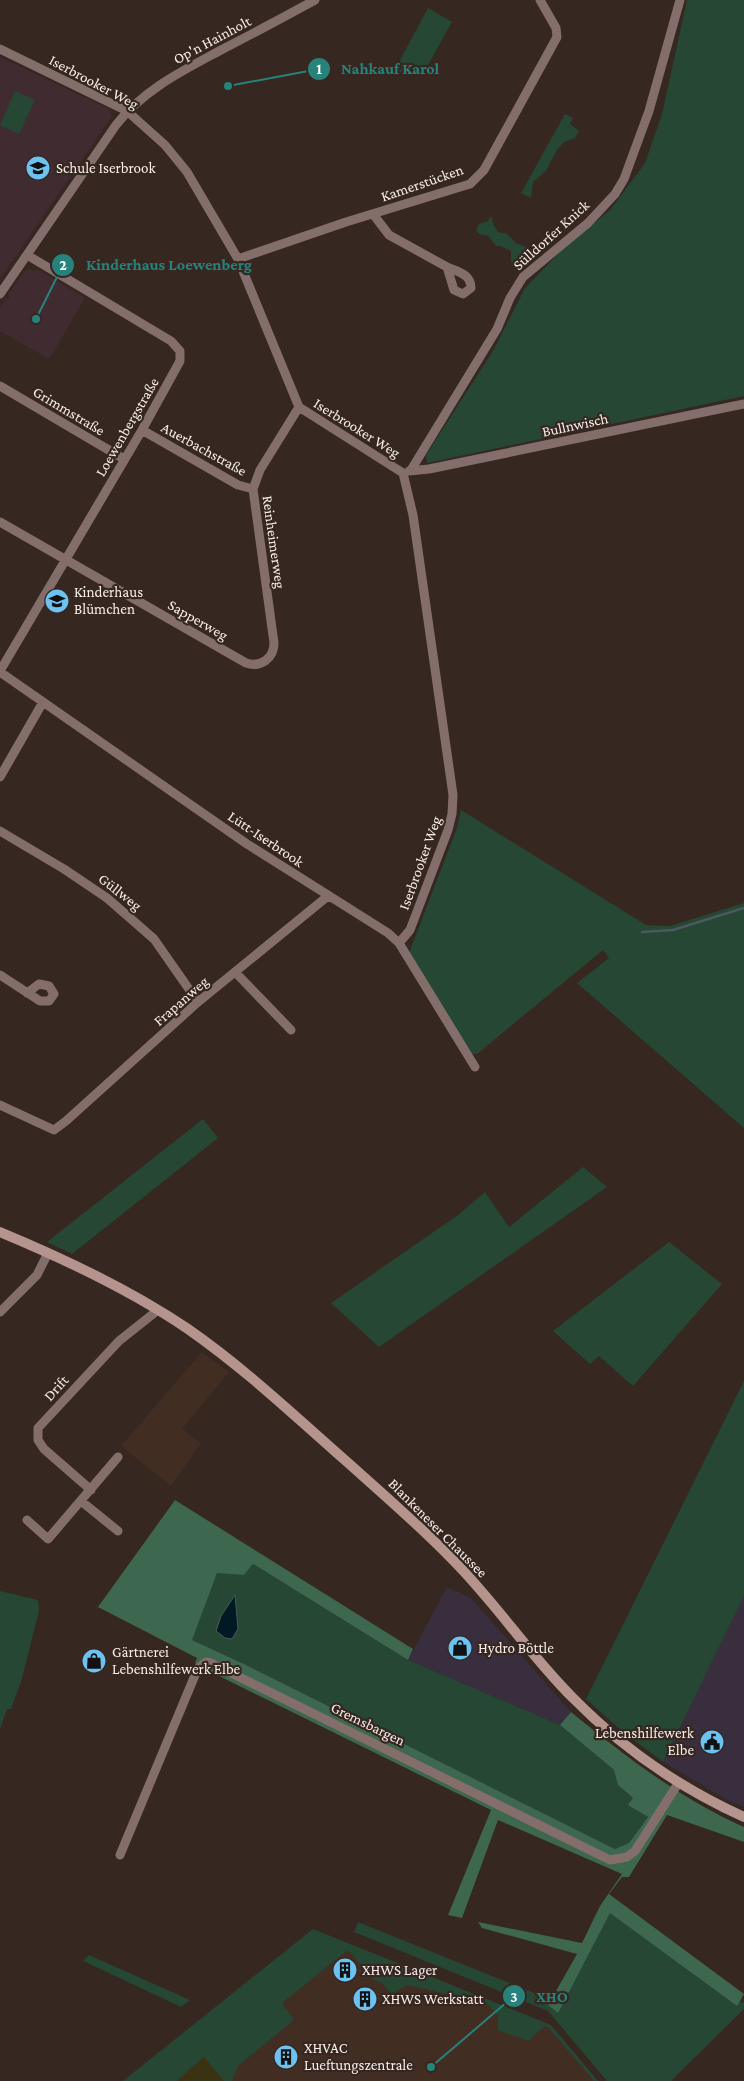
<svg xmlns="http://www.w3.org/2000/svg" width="744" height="2081" viewBox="0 0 744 2081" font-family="'Crimson Pro',serif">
<rect width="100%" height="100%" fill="#362721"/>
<!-- commercial -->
<path fill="#382e3e" d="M447 1587 472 1599 571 1712 560 1725 408 1660Z
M744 1596V1807L729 1801 663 1762Z"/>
<!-- built -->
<path fill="#422d23" d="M202 1352 229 1372 182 1429 201 1443 171 1486 121 1446Z
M313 1929 551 2025 598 2081H123Z"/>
<!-- education -->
<path fill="#402c30" d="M0 57 109 109 112 116 0 279Z
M28 269 41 271 85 298 49 359 0 331V308L6 298 8 299 10 297 8 295 24 272Z"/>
<!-- green -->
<path fill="#254734" d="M687 0H744V396L427 463 426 455 493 351 525 288 563 249 611 209 645 163 662 114Z
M428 8 452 22 428 65 408 73 392 75Z
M15 91 35 100 19 134 0 125Z
M565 114 573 118 570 124 579 131 575 138 564 142 557 150 546 171 533 182 531 198 521 193Z
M490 217H492L493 224 498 232 507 234 516 243 526 247 517 264 513 265 511 262V251L500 246H496L488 236 479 234 476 230 479 224 488 221Z
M461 810 646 925 670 926 744 903V1128L577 983 609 958 603 950 477 1054H469L409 953 457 828Z
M203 1119 218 1138 72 1254 47 1242Z
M583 1167 607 1187 379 1347 331 1303 458 1215 485 1192 509 1227Z
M669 1242 722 1284 633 1386 599 1356 590 1364 553 1331Z
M744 1381V1596L663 1762 623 1732 586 1699Z
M253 1564 408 1660 560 1725 614 1770 618 1785 634 1799 629 1805 648 1817 629 1843 615 1849 244 1664 191 1640 217 1572 244 1575Z
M0 1591 38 1600 39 1611 21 1682 11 1709H7L0 1729Z
M605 1903 743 2003 744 2002V2009L671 2081H607L548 2011 354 1932 358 1922 554 2001Z
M313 1929 551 2025 598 2081H594L549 2028 545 2026 528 2041 498 2030V2016L488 2004 408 1985 391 1994 382 1983 374 1980 348 1950 282 2003 294 2020 238 2066 232 2081H224L204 2057 177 2081H123Z
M89 1955 190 2000 181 2007 83 1961Z"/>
<!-- forest -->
<path fill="#3d674f" d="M175 1500 413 1649 408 1660 253 1564 244 1575 217 1573 192 1640 244 1664 615 1849 629 1843 648 1817 628 1805 633 1798 618 1785 614 1770 560 1725 571 1712C625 1756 679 1798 744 1827V1842L667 1815 629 1877H622L609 1894 744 1994 737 2006 610 1913 558 2013 548 2005 577 1954 482 1928 478 1922 582 1943 600 1906 622 1874 498 1820 462 1918 448 1915 491 1810 205 1669 195 1663 197 1658 98 1607Z"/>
<!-- sand -->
<path fill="#3b3212" d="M204 2057 224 2081H177Z"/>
<!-- water -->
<path fill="#011923" stroke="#4b595e" d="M235 1595 238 1629 232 1639 225 1638 216 1631 221 1616Z"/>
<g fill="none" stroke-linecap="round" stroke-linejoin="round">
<!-- stream -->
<path stroke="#4b595e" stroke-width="2.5" d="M642 932 673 930 744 908"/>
<!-- minor -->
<path stroke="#846e6b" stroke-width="9" d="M0 49 127 111 165 145 187 172 238 259 299 407 403 473 413 515 453 795 452 814 448 830 410 930 399 943
M373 214 389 235 447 267
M238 259 346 222 470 184 484 170 557 37 556 28 540 0
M447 267C458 272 471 274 471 288L463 294 454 290Z
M0 294 116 125C143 90 182 71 221 50 252 34 284 17 315 0
M0 386 124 459
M142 430 238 485 253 489
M411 470 497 329 510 298 523 277 588 223 615 194 624 179 649 111 680 0
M409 471 429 469 744 404
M0 522 246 663C261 668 274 658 274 643L253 489 260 470 299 407
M0 671 142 430 180 361V351L171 341 27 255
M0 672 247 844 388 933 399 943 475 1067
M0 777 43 702
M0 831 64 869 107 898 154 939 198 1002
M236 973 291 1030
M0 975 40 1001H49L54 994 49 986 39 984 27 993
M0 1105 54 1130 66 1121 198 1002 328 896
M0 1312 37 1275 48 1253
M91 1490 44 1449 38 1440V1428L119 1341 158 1310
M81 1501 118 1531
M27 1520 48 1539 118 1457
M120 1855 198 1668 206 1662 211 1663 610 1860 627 1857 635 1851 679 1782"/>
<!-- secondary -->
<path stroke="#b6948e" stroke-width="10" d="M0 1232C65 1259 129 1289 188 1329 244 1368 295 1416 346 1461 382 1493 418 1524 452 1559 495 1602 529 1654 572 1697 621 1747 680 1788 744 1817"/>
</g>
<!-- icons -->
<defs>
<symbol id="school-disc" viewBox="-11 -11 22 22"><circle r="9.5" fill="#6cc3f2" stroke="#362721"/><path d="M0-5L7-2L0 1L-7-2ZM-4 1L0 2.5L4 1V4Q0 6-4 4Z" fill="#111"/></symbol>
<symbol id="shop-disc" viewBox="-11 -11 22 22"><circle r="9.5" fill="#6cc3f2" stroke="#362721"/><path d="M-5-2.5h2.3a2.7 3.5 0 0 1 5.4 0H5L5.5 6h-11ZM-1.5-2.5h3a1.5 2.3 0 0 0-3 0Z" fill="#111"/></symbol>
<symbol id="civic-disc" viewBox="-11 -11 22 22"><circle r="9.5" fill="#6cc3f2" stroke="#362721"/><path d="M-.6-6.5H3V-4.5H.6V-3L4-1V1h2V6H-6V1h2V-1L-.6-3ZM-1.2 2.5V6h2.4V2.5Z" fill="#111"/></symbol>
<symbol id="building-disc" viewBox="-11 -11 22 22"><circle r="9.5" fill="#6cc3f2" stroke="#362721"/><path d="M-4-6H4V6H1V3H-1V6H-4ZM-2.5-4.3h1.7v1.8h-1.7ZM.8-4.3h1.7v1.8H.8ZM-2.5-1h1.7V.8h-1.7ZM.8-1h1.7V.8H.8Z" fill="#111"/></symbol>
</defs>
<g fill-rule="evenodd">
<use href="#school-disc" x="24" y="154" width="28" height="28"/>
<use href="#school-disc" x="43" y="587" width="28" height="28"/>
<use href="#shop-disc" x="446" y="1634" width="28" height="28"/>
<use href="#shop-disc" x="80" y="1647" width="28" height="28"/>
<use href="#civic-disc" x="698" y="1728" width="28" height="28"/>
<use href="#building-disc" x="331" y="1956" width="28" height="28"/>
<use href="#building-disc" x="351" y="1985" width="28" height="28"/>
<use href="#building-disc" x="272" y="2043" width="28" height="28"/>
</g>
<g text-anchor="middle" stroke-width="4.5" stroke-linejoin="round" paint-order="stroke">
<!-- street labels -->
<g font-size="15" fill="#f8ede9" stroke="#362721">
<text transform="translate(212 40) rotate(-28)" y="5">Op'n Hainholt</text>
<text transform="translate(94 82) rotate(28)" y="5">Iserbrooker Weg</text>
<text transform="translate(422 183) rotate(-19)" y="5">Kamerstücken</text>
<text transform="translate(551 235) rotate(-42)" y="5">Sülldorfer Knick</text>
<text transform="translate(69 411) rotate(31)" y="5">Grimmstraße</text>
<text transform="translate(575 425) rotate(-12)" y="5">Bullnwisch</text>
<text transform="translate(127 427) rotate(-60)" y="5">Loewenbergstraße</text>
<text transform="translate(357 428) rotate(32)" y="5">Iserbrooker Weg</text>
<text transform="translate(204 449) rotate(29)" y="5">Auerbachstraße</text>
<text transform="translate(274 542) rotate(82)" y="5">Reinheimerweg</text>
<text transform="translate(198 620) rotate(30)" y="5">Sapperweg</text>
<text transform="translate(266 839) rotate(34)" y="5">Lütt-Iserbrook</text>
<text transform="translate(420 863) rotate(-70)" y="5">Iserbrooker Weg</text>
<text transform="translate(120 892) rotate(38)" y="5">Güllweg</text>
<text transform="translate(181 1001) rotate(-41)" y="5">Frapanweg</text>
<text transform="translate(56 1388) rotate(-48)" y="5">Drift</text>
<text transform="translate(438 1528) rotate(45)" y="5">Blankeneser Chaussee</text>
<text transform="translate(368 1724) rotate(26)" y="5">Gremsbargen</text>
</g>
<!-- poi labels -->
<g font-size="15" fill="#f8ede9" stroke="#362721" text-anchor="start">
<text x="56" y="173">Schule Iserbrook</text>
<text x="74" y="597">Kinderhaus<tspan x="74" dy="17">Blümchen</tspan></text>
<text x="478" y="1653">Hydro Böttle</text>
<text x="112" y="1657">Gärtnerei<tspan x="112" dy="17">Lebenshilfewerk Elbe</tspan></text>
<text x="694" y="1738" text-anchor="end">Lebenshilfewerk<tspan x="694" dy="17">Elbe</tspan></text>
<text x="362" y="1975">XHWS Lager</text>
<text x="382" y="2004">XHWS Werkstatt</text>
<text x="304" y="2053">XHVAC<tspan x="304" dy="17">Lueftungszentrale</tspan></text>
</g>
</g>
<!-- callouts -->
<path fill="none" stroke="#26827a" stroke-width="2" d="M228 86L319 69M36 319L63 265M431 2067L514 1996"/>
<g fill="#26827a" stroke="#362721" stroke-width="2">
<circle cx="228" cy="86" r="5"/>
<circle cx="36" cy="319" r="5"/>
<circle cx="431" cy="2067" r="5"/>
<circle cx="319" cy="69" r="12"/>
<circle cx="63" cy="265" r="12"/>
<circle cx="514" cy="1996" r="12"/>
</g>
<g font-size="15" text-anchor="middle" font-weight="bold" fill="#fff">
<text x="319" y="74">1</text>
<text x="63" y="270">2</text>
<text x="514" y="2002">3</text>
</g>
<g font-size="16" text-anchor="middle" font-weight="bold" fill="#26827a" stroke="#362721" stroke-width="4.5" stroke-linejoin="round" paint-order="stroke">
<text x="390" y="74">Nahkauf Karol</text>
<text x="169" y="270">Kinderhaus Loewenberg</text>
<text x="552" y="2002">XHO</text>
</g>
</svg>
